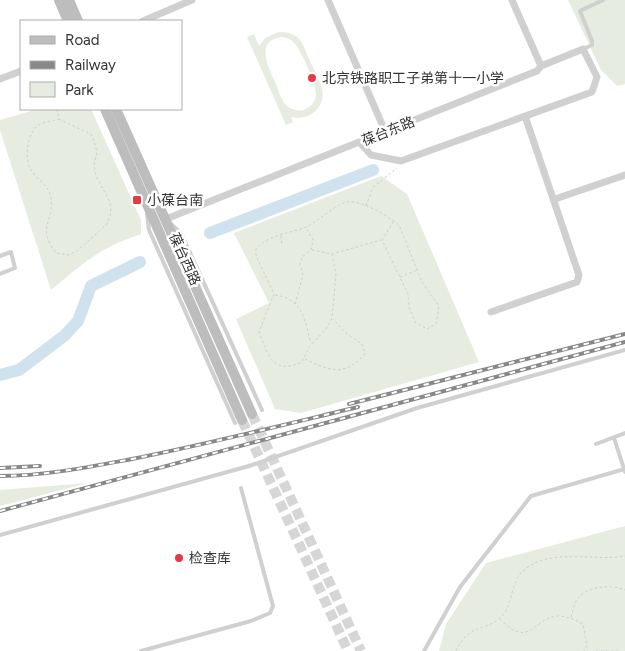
<svg xmlns="http://www.w3.org/2000/svg" width="625" height="651" viewBox="0 0 625 651" font-family="Figtree,'Noto Sans SC',sans-serif">
<rect width="100%" height="100%" fill="#fff"/>
<!-- green -->
<path fill="#e6ecdf" fill-rule="evenodd" d="M568 0H625V84L617 86 601 70Z
M279 32C285 32 292 33 297 37 304 43 306 53 310 61 314 70 320 80 322 89 326 109 308 121 291 117L293 122 286 125 247 37 254 34 259 46 265 38ZM281 37C285 37 289 38 292 41 300 46 317 86 316 95 315 103 310 107 304 110 298 111 293 110 288 107 281 102 279 90 275 82 268 67 255 41 281 37Z
M38 109H91L141 220V234C101 247 83 263 51 290L0 130V120Z
M381 176 407 194 479 362 301 413 275 409 236 319 269 303 234 233Z
M88 483 0 506V490Z
M625 526V651H439L446 624 486 563Z"/>
<g fill="none" stroke-linecap="round" stroke-linejoin="round">
<!-- river -->
<path stroke="#cfe2ee" stroke-width="12" d="M210 233 373 170
M0 375 19 370 64 336 78 321 91 286 140 262"/>
<!-- secondary-tunnel -->
<path stroke="#d6d6d6" stroke-width="10" stroke-dasharray="10 5" stroke-linecap="butt" d="M252 414 361 651
M242 420 348 651"/>
<!-- path -->
<path stroke="#cdcdcd" stroke-width="1" stroke-dasharray="2.5 2.5" stroke-linecap="butt" d="M56 109 59 118
M59 119 92 135 97 152 94 165 96 176 110 202 111 213 107 224 77 251 68 255 56 253C36 227 54 224 51 198 50 186 37 180 31 170 24 159 27 135 37 126 42 122 53 121 59 119Z
M366 206 373 187 397 168
M281 236 282 246
M312 250 332 254 381 240
M332 254 336 274 332 318 326 329 309 347 302 362C272 375 269 356 259 332L274 294 256 256V249C268 234 291 234 308 226 319 221 337 203 347 202 363 200 387 216 399 225L422 282 439 306 436 324 427 329 415 322 409 307 408 294 382 240 394 221
M400 277 417 270
M275 295C303 299 304 319 311 343
M295 304 303 275 300 264 302 257 311 250 313 240 306 228
M305 359C330 371 344 377 365 354L362 344 346 333 333 319
M571 617C573 612 573 606 576 601 584 586 611 584 625 590
M500 619C531 651 533 616 560 616 569 617 576 620 583 624L587 646 584 651
M456 651C469 623 482 633 500 618 513 607 510 585 521 573 547 546 593 562 625 556
M596 651H618"/>
<!-- lane -->
<path stroke="#d0d0d0" stroke-width="4" d="M583 49 592 45V41L580 11 603 0
M147 214 149 230 235 423
M171 224 181 233 262 410
M0 256 11 252 15 268 0 274
M614 438 625 472
M596 444 625 433
M0 535 249 466 417 408 625 350
M141 651 251 621 270 613 273 606 241 488
M424 651 460 587 531 496 625 469"/>
<!-- street -->
<path stroke="#d0d0d0" stroke-width="7" d="M328 0 385 131
M143 21 192 0
M0 79 21 71
M359 142 371 155 401 161 592 92 597 77 583 49 541 66
M555 199 625 175
M166 219 537 71 541 66 512 0
M491 312 577 282 579 275 525 116"/>
<!-- secondary -->
<path stroke="#bdbdbd" stroke-width="10" d="M59 0 68 21
M69 0 78 21
M105 109 242 420
M116 109 252 414"/>
<defs>
<path id="rail" d="M349 404 625 334
M0 468 40 466
M0 476C44 476 89 467 132 459 208 444 283 425 358 407
M0 511 625 342"/>
</defs>
<!-- rail casing -->
<use href="#rail" stroke="#888" stroke-width="4"/>
<!-- rail -->
<use href="#rail" stroke="#fff" stroke-width="2" stroke-dasharray="5.5" stroke-linecap="butt"/>
</g>
<!-- markers -->
<g fill="#e63946" stroke="#fff" stroke-width="2">
<circle cx="312" cy="78" r="5"/>
<rect x="132" y="195" width="10" height="10" rx="2.5"/>
<circle cx="179" cy="558" r="5"/>
</g>
<g text-anchor="middle" stroke-width="5" stroke-linejoin="round" paint-order="stroke">
<!-- poi labels -->
<g font-size="14" fill="#333" stroke="#fff" text-anchor="start">
<text x="322" y="83">北京铁路职工子弟第十一小学</text>
<text x="147" y="205">小葆台南</text>
<text x="189" y="563">检查库</text>
</g>
<!-- street labels -->
<g font-size="14" fill="#333" stroke="#fff">
<text transform="translate(388 131) rotate(-22)" y="5">葆台东路</text>
<text transform="translate(185 259) rotate(66)" y="5">葆台西路</text>
</g>
</g>
<!-- legend -->
<rect x="20" y="20" width="162" height="90" fill="#ffffff" stroke="#adadad"/>
<rect x="30" y="36" width="25" height="8" fill="#bdbdbd" stroke="#adadad"/>
<text x="65" y="45" font-size="15" fill="#333333">Road</text>
<rect x="30" y="61" width="25" height="8" fill="#888888" stroke="#adadad"/>
<text x="65" y="70" font-size="15" fill="#333333">Railway</text>
<rect x="30" y="82" width="25" height="15" fill="#e6ecdf" stroke="#adadad"/>
<text x="65" y="95" font-size="15" fill="#333333">Park</text>
</svg>
